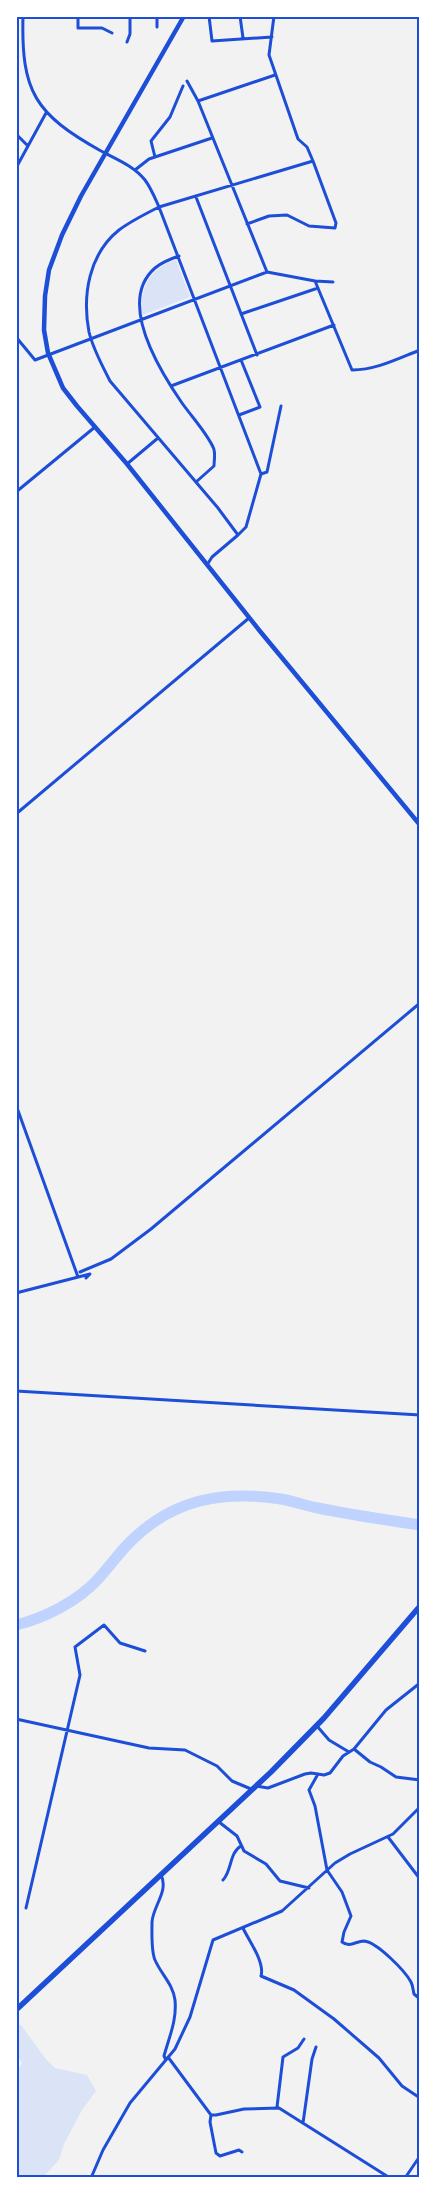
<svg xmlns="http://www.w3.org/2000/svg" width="436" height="2194" viewBox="0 0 436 2194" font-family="'PT Sans Narrow',sans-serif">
<rect width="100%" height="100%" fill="#f2f2f2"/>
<!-- green -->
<path fill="#dbe4f7" d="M176 260 190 297 142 315C139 289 150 267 176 260Z
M16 2025H21L45 2058 55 2068 87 2075 96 2091 82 2110 64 2144 59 2160 42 2178H16V2109L20 2107C13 2093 14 2076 22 2063L16 2054Z"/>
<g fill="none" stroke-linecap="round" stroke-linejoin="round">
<!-- river -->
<path stroke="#bfd3fe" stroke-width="11" d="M16 1625C45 1618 78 1601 98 1579 109 1567 119 1553 130 1542 173 1499 223 1490 281 1499 294 1501 306 1506 318 1508 352 1515 386 1520 420 1525"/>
<!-- minor -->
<path stroke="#1d4ed8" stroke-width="3" d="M23 16C21 92 35 114 101 151 116 159 134 166 145 180 151 188 155 198 159 207L261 474 246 527 238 535
M78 16V28H102L112 33
M157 16V27
M209 16 212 41 272 37
M240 16 243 38
M127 42 130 34V16
M187 81 198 101 267 272 315 281 352 370C376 370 397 359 420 350
M198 101 275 75
M16 134 28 146
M155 157 151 141 170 117 183 86
M16 168 46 113
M135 170 149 159 212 138
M196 197 257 355
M247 224 269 216 287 215 309 226 335 228 336 223 313 161
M179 256C170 259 162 262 155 268 116 302 160 371 182 403 192 417 206 432 213 447 216 452 214 461 214 466L196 482
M315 281 333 282
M241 314 318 288
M16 337 35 360 267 272
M171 386 334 325
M239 415 260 407 241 360
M127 464 158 438
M261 474 267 472 281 406
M16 492 95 427
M207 565 212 557 238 535 218 508 110 381C102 365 93 349 89 332 82 295 89 254 119 230 131 221 145 214 159 207L313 161 307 147 298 139 269 55 274 16
M16 814 249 618
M16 1105 78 1277
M80 1272 111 1259 151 1229 420 1003
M16 1293 90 1274 86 1278
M16 1391 420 1415
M16 1719 149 1748 185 1750 217 1766 232 1781 251 1789
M317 1726 329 1740 349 1752
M354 1749 370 1762 381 1767 396 1777 420 1780
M318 1774 309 1790 315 1806 327 1870 342 1892 351 1916 344 1932 342 1942C350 1948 356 1941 364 1941 377 1942 405 1971 411 1982 413 1986 413 1990 414 1994L420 1999
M256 1786 268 1788 305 1774 311 1773 324 1775 330 1773 343 1756 354 1749 386 1710 420 1683
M219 1822 237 1836 244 1851 266 1864 280 1881 309 1888
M388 1837 420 1879
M161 1875C169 1891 153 1906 152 1922 152 1932 151 1951 155 1960 161 1974 173 1984 175 2000 177 2021 169 2037 164 2056L166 2060
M223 1880C232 1871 229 1853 241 1846
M26 1908 80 1675 75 1647 104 1625 120 1643 145 1651
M243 1928C249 1941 265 1962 261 1976L294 1990 334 2019 379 2058 402 2086 420 2098
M168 2057 211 2115H216L244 2109 279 2108 390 2178
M277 2107 283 2057 298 2048 304 2039
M211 2115 210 2122 216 2153 220 2156 239 2150 242 2152
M303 2123 312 2059 316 2047
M91 2178 103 2150 130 2103 175 2049 190 2017 213 1940 282 1911 335 1863 350 1854 393 1834 420 1807
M405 2178 420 2156"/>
<!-- tertiary -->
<path stroke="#1d4ed8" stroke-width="4.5" d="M184 16 81 196 62 235 49 270 45 296 44 330 48 353 63 388 77 406 127 464 259 630 420 825"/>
<!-- trunk -->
<path stroke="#1d4ed8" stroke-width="5.5" d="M16 2010 271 1772 324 1718 420 1606"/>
</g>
<!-- border -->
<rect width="436" height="2194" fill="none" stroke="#ffffff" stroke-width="35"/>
<rect x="18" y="18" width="400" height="2158" fill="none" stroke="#1d4ed8" stroke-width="2"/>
</svg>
